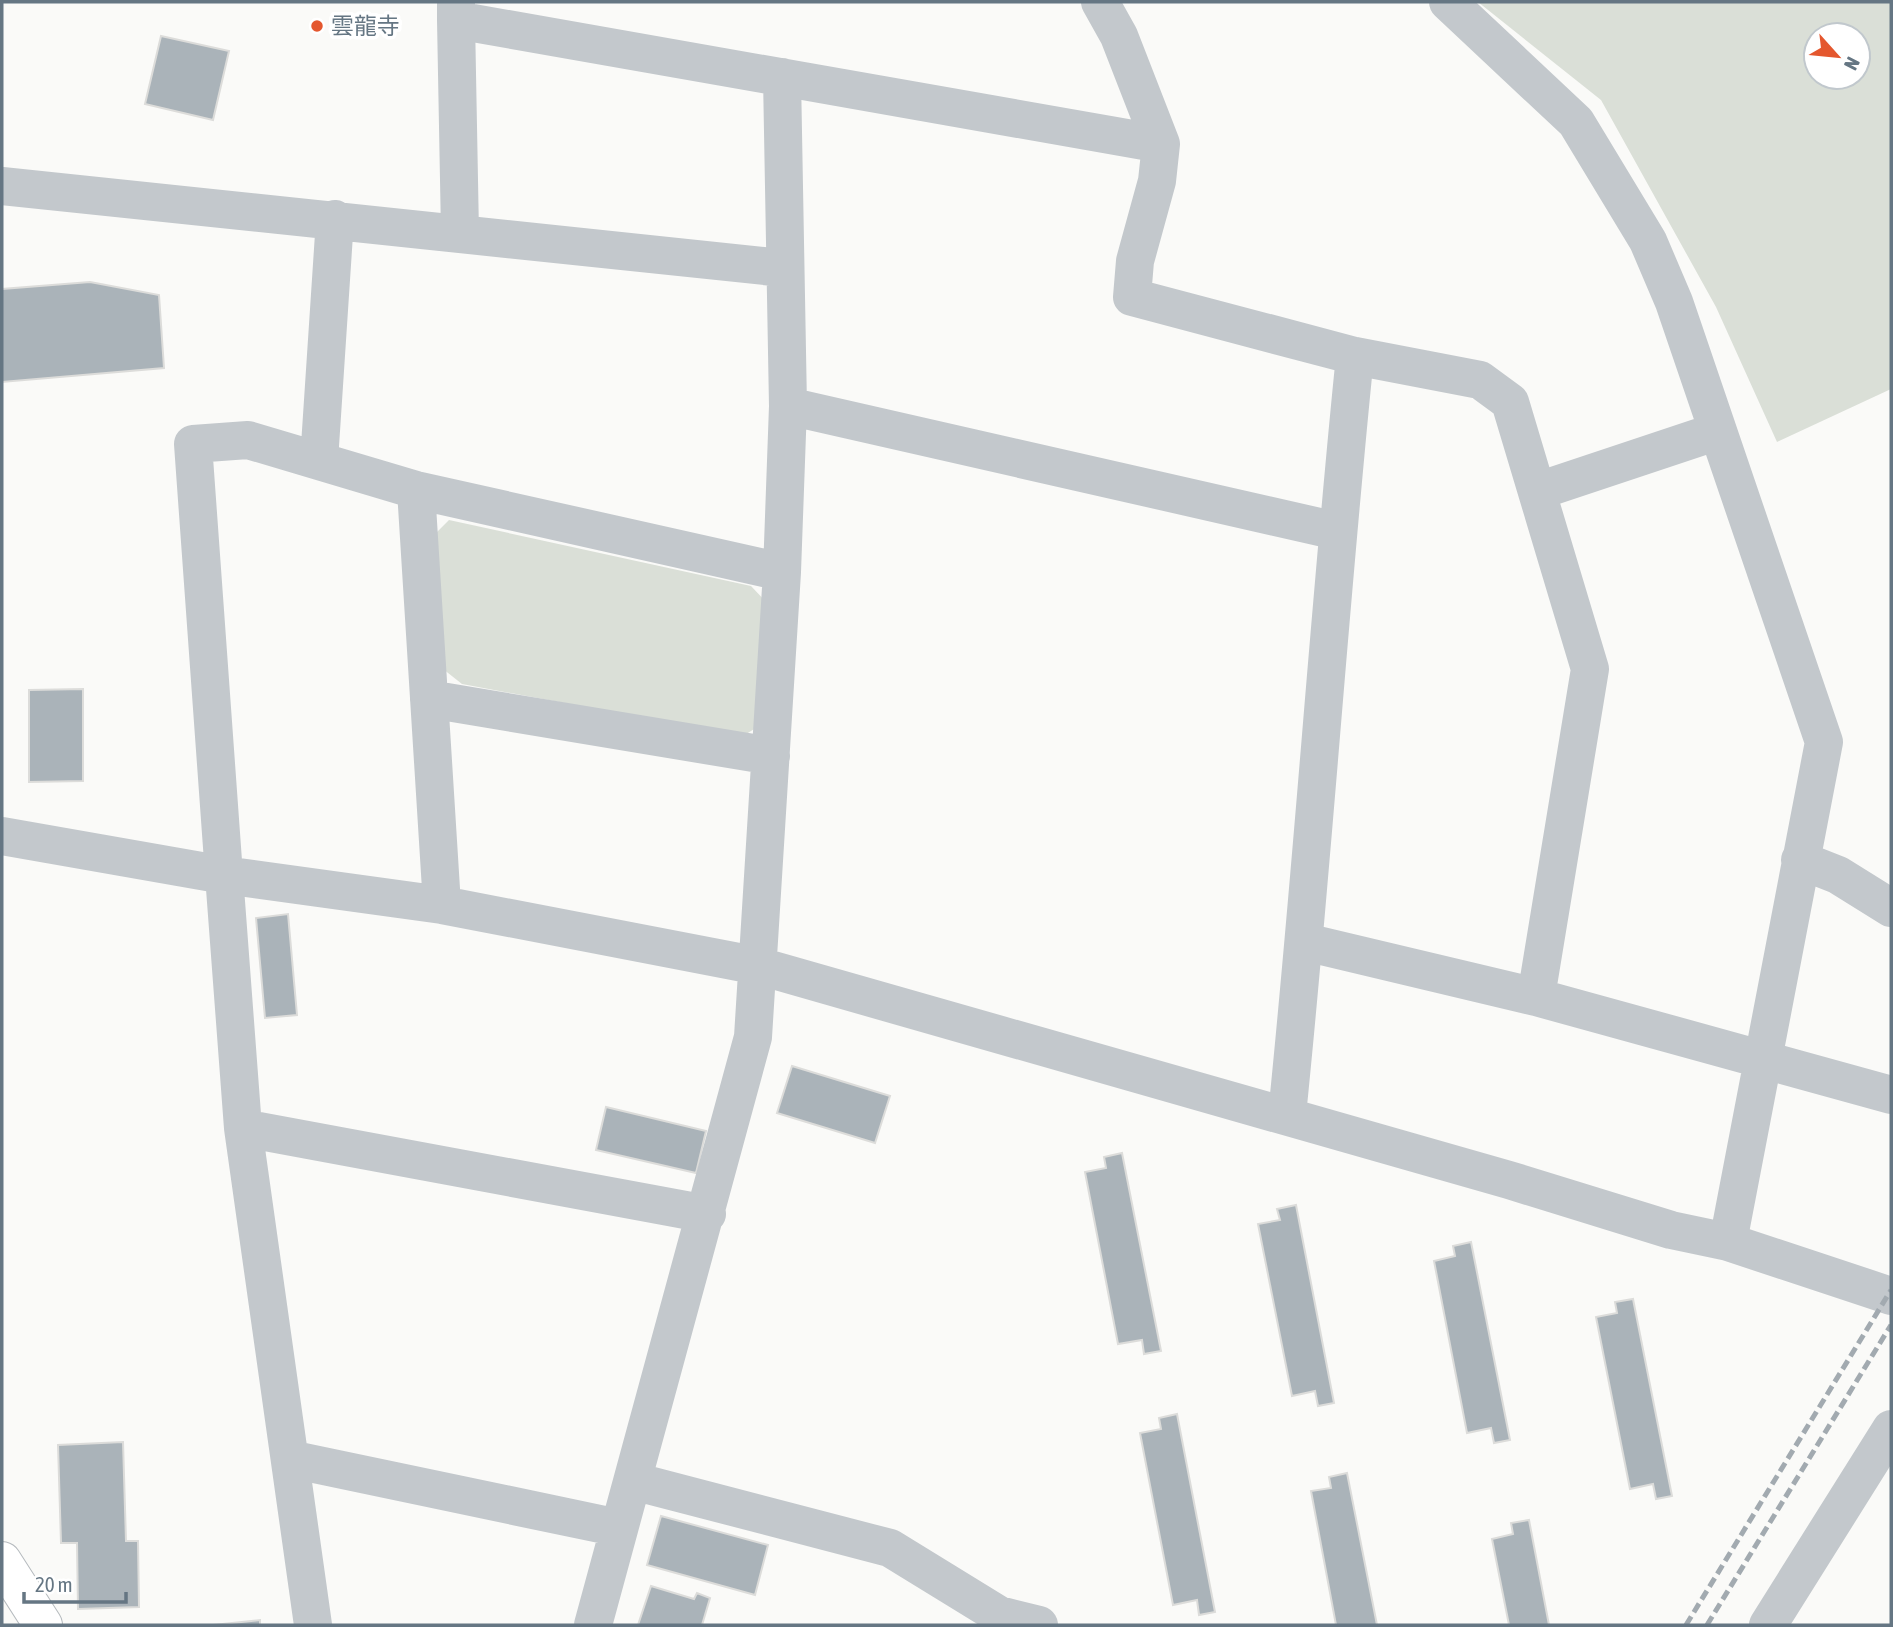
<svg xmlns="http://www.w3.org/2000/svg" width="1893" height="1627" viewBox="0 0 1893 1627" font-family="'Asap Condensed','Noto Sans JP',sans-serif">
<rect width="100%" height="100%" fill="#fafaf8"/>
<!-- green -->
<path fill="#dadfd7" fill-rule="evenodd" d="M1478 2H1891V389L1777 442 1716 307 1601 100ZM1816 35H1858V77H1816Z
M449 520 751 586 769 605 759 726 743 736 462 684 443 669 434 535Z"/>
<!-- building -->
<path fill="#aab3b9" stroke="#dcdcda" stroke-width="2" d="M161 36 229 51 213 120 145 104Z
M90 282 159 295 164 368 2 382V289Z
M83 689V781L29 782V690Z
M288 914 297 1015 265 1018 256 918Z
M792 1066 890 1096 875 1143 777 1113Z
M606 1107 706 1131 696 1173 596 1150Z
M1122 1153 1161 1351 1144 1354 1142 1340 1118 1344 1085 1172 1106 1168 1104 1157Z
M1296 1205 1334 1403 1318 1406 1315 1391 1292 1396 1258 1224 1280 1220 1277 1209Z
M1471 1242 1510 1440 1494 1443 1491 1428 1467 1433 1434 1261 1455 1256 1453 1246Z
M1633 1299 1672 1496 1656 1499 1653 1484 1630 1489 1596 1317 1617 1313 1615 1302Z
M1177 1414 1215 1612 1199 1615 1197 1600 1173 1605 1140 1433 1161 1429 1159 1418Z
M123 1442 126 1541H138L139 1607 78 1609 77 1543H61L58 1445Z
M1347 1473 1377 1625H1336L1311 1491 1331 1488 1329 1477Z
M661 1516 768 1545 755 1595 647 1565Z
M1529 1520 1549 1625H1509L1492 1539 1513 1534 1511 1523Z
M651 1586 694 1599 697 1593 710 1598 702 1625H638Z
M260 1620V1625H213Z"/>
<g fill="none" stroke-linecap="round" stroke-linejoin="round">
<defs>
<path id="major" d="M2 1561 43 1625"/>
</defs>
<!-- major casing -->
<use href="#major" stroke="#b5babe" stroke-width="40"/>
<!-- minor -->
<path stroke="#c3c8cc" stroke-width="38" d="M456 2V20L1161 144
M1100 2 1119 36 1161 144 1157 181 1135 261 1132 297 1355 356 1480 380 1510 402 1590 669 1536 997
M1448 2 1576 122 1648 241 1674 302 1824 742 1728 1242
M456 20 460 233
M2 186 783 268
M788 406 1337 531
M319 461 335 219
M416 490 442 905
M1538 491 1718 431
M429 699 771 756
M2 836 224 875 193 444 248 440 416 490 782 572
M1800 860 1838 875 1891 908
M1305 942 1536 997 1891 1095
M1287 1115C1313 862 1329 609 1355 356
M243 1128 313 1625
M707 1214 243 1128 224 875 442 905 759 966 1509 1180 1671 1230 1728 1242 1891 1296
M290 1459 619 1528
M633 1481 890 1548 999 1615 1039 1625
M593 1625 753 1037 782 572 788 406 782 77
M1768 1625 1891 1429"/>
<!-- major -->
<use href="#major" stroke="#fff" stroke-width="38"/>
<!-- rail -->
<path stroke="#a2aab0" stroke-width="5" stroke-dasharray="10 5" stroke-linecap="butt" d="M1686 1625 1891 1290
M1707 1625 1891 1325"/>
</g>
<!-- markers -->
<circle fill="#e4572e" stroke="#fff" stroke-width="2.5" cx="317" cy="26" r="7"/>
<g text-anchor="middle" stroke-width="7" stroke-linejoin="round" paint-order="stroke">
<!-- poi labels -->
<g font-size="23" fill="#657683" stroke="#fff" text-anchor="start">
<text x="331" y="34">雲龍寺</text>
</g>
</g>
<!-- border -->
<rect width="1893" height="1627" fill="none" stroke="#657683" stroke-width="7"/>
<!-- north arrow -->
<g transform="translate(1837 56) rotate(117)"><circle r="33" fill="#ffffff" stroke="#c1c8cd" stroke-width="2"/>
<path d="M0-5L12 26L0 18L-12 26Z" fill="#e4572e"/>
<text y="-10" font-size="19" font-weight="bold" text-anchor="middle" fill="#657683">N</text>
</g>
<!-- scale -->
<path d="M24 1592v10h102v-10" fill="none" stroke="#657683" stroke-width="3.5"/>
<text x="35" y="1592" font-size="21" fill="#657683" stroke="#ffffff" stroke-width="5" paint-order="stroke">20 m</text>
</svg>
